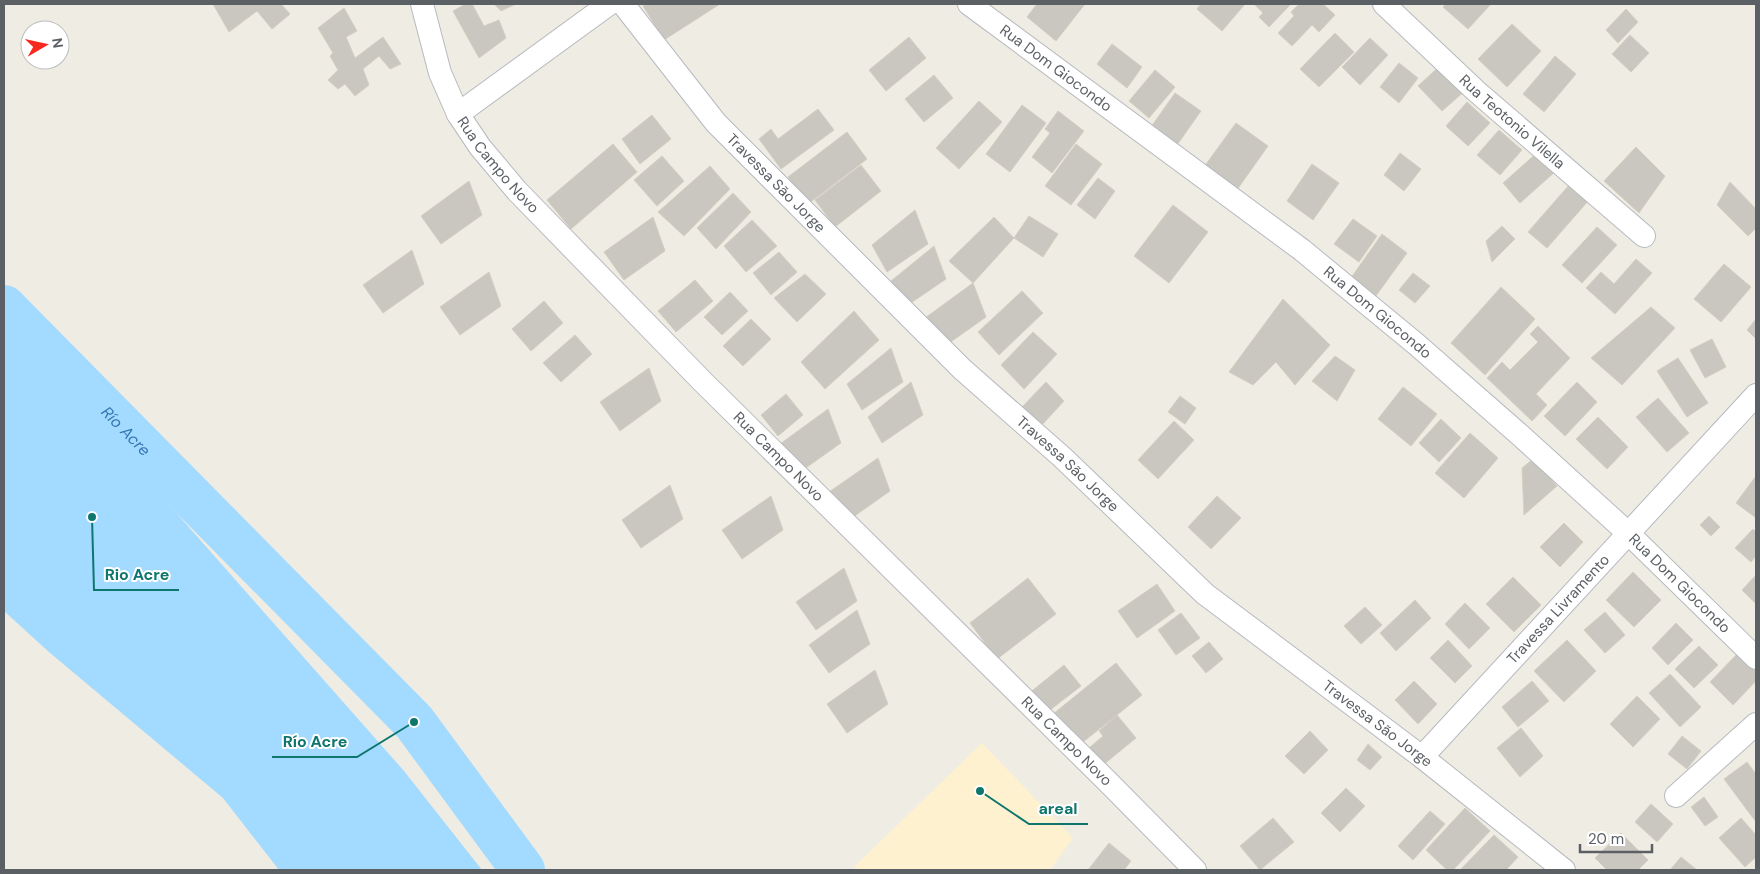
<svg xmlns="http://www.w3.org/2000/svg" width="1760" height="874" viewBox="0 0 1760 874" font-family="'DM Sans',sans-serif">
<rect width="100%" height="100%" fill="#efece3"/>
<!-- sand -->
<path fill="#fef1cf" d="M982 743 1073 838 1050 870H859L854 867Z"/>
<!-- water -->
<path fill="#a3daff" d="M4 324 105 432 404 771 482 870H279L223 798 49 652 4 611Z"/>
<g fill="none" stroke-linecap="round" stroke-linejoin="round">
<!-- river -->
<path stroke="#a3daff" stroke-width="44" id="s1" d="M4 307 414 722 523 870"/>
</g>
<!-- building -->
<path fill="#cac7c0" stroke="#d5cec1" d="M213 4H281L290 14 272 29 257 11 229 32Z
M466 4H472L484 26 499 20 506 38 479 58 453 11Z
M494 4H516L501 11Z
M647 4H720L664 40 643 6Z
M1037 4H1085L1056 41 1027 17Z
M1201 4H1245L1222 31 1197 9Z
M1256 4H1291L1269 27 1259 17 1263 13 1255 5Z
M1299 4H1323L1335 15 1319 32 1312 25 1292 46 1278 33 1294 16 1291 12Z
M1446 4H1491L1468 29 1443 7Z
M344 8 357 31 346 37 355 58 383 37 401 64 390 69 379 56 363 69 369 85 355 96 345 84 338 89 328 80 338 70 330 56 333 53 318 28Z
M1626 9 1638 22 1618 43 1606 30Z
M1512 24 1541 51 1507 87 1478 59Z
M1335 33 1354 52 1319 87 1300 69Z
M1630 35 1649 53 1631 72 1612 54Z
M909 37 926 58 886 91 869 70Z
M1370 38 1388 55 1360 85 1342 67Z
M1112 44 1142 67 1127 88 1097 64Z
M1555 56 1576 74 1544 112 1523 94Z
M1399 63 1418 78 1399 103 1380 87Z
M1442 64 1466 90 1442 111 1418 86Z
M1155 70 1175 87 1149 118 1129 101Z
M934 75 953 98 924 122 905 99Z
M1175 93 1201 111 1177 145 1151 127Z
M979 101 1002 122 959 169 936 148Z
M1467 102 1490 123 1468 146 1446 126Z
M1022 105 1046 123 1010 172 986 154Z
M818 109 834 130 781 169 759 139 771 129 778 139Z
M1058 111 1084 131 1052 173 1032 157 1050 133 1045 129Z
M652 115 671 139 640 164 622 139Z
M1236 123 1268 146 1234 194 1201 171Z
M1499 130 1522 150 1500 175 1477 155Z
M847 132 867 159 808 204 788 177Z
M613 144 637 172 571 229 547 200Z
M1076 144 1102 164 1071 205 1045 186Z
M1636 147 1665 176 1639 213 1604 181Z
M1539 151 1556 171 1520 203 1503 183Z
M1400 153 1421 169 1404 191 1384 175Z
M662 156 684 181 657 206 634 180Z
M1312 164 1339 183 1313 220 1287 201Z
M861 165 881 191 835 227 815 200Z
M710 166 730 189 684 236 658 212Z
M1098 178 1115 191 1095 219 1077 205Z
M469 181 482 215 441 244 421 216Z
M1730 182 1756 209V228L1748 236 1717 205Z
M1570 184 1589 200 1547 248 1528 232Z
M733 193 751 212 716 249 697 228Z
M1173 205 1208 232 1169 283 1134 256Z
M915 210 928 244 887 272 872 245Z
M1029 216 1058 234 1043 257 1014 238Z
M653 217 665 251 624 280 604 252Z
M994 217 1014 238 973 283 949 261Z
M1353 219 1377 236 1359 262 1334 244Z
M752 220 777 246 746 272 724 246Z
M1502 226 1515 239 1492 262 1486 241Z
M1597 227 1617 245 1582 283 1562 265Z
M1382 234 1407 253 1373 300 1348 282Z
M934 246 946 279 905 307 891 281Z
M412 250 424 284 383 313 363 285Z
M779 252 797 272 771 295 753 273Z
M1636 259 1652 273 1615 314 1586 288 1601 272 1614 284Z
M1724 264 1751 287 1721 322 1694 299Z
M489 272 501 306 460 335 440 307Z
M1413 273 1430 286 1415 303 1399 290Z
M805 274 826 294 797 322 774 298Z
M695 280 713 301 676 332 658 311Z
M973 283 986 317 945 346 925 318Z
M1501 287 1535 319 1485 375 1451 343Z
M1022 291 1043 313 999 355 978 332Z
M730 292 748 311 722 335 704 317Z
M1283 299 1330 345 1295 385 1276 362 1253 385 1229 372Z
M544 301 563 323 531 351 512 329Z
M1651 307 1675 328 1622 385 1591 358Z
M854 311 879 340 825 389 801 362Z
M751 319 771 339 743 366 723 346Z
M1756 319V339L1747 330Z
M1538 326 1570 358 1536 394 1547 405 1532 421 1487 378 1502 362 1510 370 1538 342 1530 334Z
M1033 332 1057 354 1024 389 1001 365Z
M575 335 592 354 561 382 543 363Z
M1712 339 1726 367 1705 378 1690 350Z
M891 348 903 382 862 410 847 384Z
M1335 356 1355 370 1337 401 1312 381Z
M1678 358 1708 403 1687 417 1657 371Z
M649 368 661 401 620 431 600 402Z
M911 382 923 415 882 443 868 417Z
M1046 382 1064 401 1041 426 1022 407Z
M1577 382 1597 402 1565 436 1544 416Z
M1403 387 1437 414 1411 446 1378 419Z
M786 394 803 415 778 436 761 415Z
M1180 396 1196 408 1185 424 1168 412Z
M1658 398 1689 433 1667 452 1636 417Z
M828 409 841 443 800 472 780 444Z
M1598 417 1628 447 1607 469 1576 439Z
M1441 419 1461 438 1439 462 1419 443Z
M1174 421 1194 440 1158 479 1138 460Z
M1470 433 1498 458 1464 498 1435 473Z
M878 458 890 491 849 520 829 492Z
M1533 459 1557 486 1524 515 1522 468Z
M1756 476V518L1736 503Z
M670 485 683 519 641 548 622 520Z
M771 496 783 530 742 559 722 530Z
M1217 496 1241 518 1211 549 1188 527Z
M1709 516 1720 527 1711 536 1700 525Z
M1564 523 1583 542 1560 567 1540 547Z
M1753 529 1756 532V556L1751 562 1735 548Z
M844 568 857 601 816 630 796 602Z
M1633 572 1661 600 1634 627 1606 600Z
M1756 575V604L1742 590Z
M1513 577 1541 605 1514 632 1486 604Z
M1028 578 1056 614 997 659 970 623Z
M1157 584 1175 611 1137 638 1118 611Z
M1415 600 1431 618 1396 651 1380 633Z
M1465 603 1490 628 1469 649 1445 624Z
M1365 607 1382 625 1361 644 1344 626Z
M857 610 870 644 829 673 809 645Z
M1605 612 1625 635 1605 653 1584 630Z
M1181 613 1200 638 1176 655 1158 630Z
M1676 623 1693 640 1668 665 1652 648Z
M1448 640 1472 666 1455 683 1430 658Z
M1567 640 1596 671 1564 702 1534 671Z
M1209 642 1223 659 1206 673 1192 656Z
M1699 646 1718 665 1694 688 1675 669Z
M1740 651 1756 666V681L1733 705 1710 682Z
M1116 663 1142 695 1078 746 1053 714Z
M1064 665 1081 686 1045 714 1028 694Z
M875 670 888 704 847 733 827 704Z
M1670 674 1701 707 1680 727 1649 693Z
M1414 681 1437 704 1418 724 1395 700Z
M1532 681 1549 701 1518 727 1502 707Z
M1637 696 1660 719 1633 747 1610 724Z
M1117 715 1136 738 1103 765 1089 748 1103 736 1099 731Z
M1521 728 1543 756 1520 777 1497 748Z
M1310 731 1328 750 1304 774 1285 756Z
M1682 736 1701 751 1687 769 1668 754Z
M1368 744 1382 757 1370 770 1357 760Z
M1747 762 1756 774V822L1724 779Z
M1346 788 1365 806 1340 832 1321 813Z
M1704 797 1718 817 1705 826 1691 807Z
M1651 804 1673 824 1657 842 1635 822Z
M1465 808 1490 831 1453 870H1447L1426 850Z
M1430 811 1445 824 1413 860 1398 846Z
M1273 818 1294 842 1260 870 1240 846Z
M1741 818 1756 835V857L1745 867 1719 838Z
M1621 833 1648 860 1638 870H1607L1595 858Z
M1494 835 1518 857 1506 870H1460Z
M1109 843 1131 861 1124 870H1088Z
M1681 857 1697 870H1670Z"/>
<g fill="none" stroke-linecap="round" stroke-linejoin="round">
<defs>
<g id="street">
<path id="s2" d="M422 4 440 73 458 114 480 147 517 191 703 382 1107 781 1195 870"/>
<path id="s3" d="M623 4 716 123 962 369 1062 457 1205 594 1422 757 1564 870"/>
<path id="s4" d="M969 4 1302 250 1416 344 1520 435 1629 534 1756 658"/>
<path id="s5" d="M1384 4 1476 91 1644 236"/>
<path d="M458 114 609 4"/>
<path id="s6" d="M1422 757 1756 395"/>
<path d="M1676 796 1756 724"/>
</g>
</defs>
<!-- street casing -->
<use href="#street" stroke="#b6babf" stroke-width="24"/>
<!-- street -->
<use href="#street" stroke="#fff" stroke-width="22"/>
</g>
<g text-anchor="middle" stroke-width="4" stroke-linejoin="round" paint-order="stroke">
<!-- street labels -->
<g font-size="15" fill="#5b6065" stroke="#fff">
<text dy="5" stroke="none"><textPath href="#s4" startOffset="108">Rua Dom Giocondo</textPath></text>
<text dy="5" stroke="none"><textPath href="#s5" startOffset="174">Rua Teotonio Vilella</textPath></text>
<text dy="5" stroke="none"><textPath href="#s2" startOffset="181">Rua Campo Novo</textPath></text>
<text dy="5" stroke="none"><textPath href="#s3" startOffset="236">Travessa São Jorge</textPath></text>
<text dy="5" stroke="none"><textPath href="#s4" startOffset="512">Rua Dom Giocondo</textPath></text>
<text dy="5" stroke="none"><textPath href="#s2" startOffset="586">Rua Campo Novo</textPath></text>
<text dy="5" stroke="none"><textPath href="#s3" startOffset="641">Travessa São Jorge</textPath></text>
<text dy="5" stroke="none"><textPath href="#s4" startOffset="918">Rua Dom Giocondo</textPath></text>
<text dy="5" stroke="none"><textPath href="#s6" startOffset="201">Travessa Livramento</textPath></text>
<text dy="5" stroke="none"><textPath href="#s3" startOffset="1046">Travessa São Jorge</textPath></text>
<text dy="5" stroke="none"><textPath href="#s2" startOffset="991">Rua Campo Novo</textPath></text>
</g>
<!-- water labels -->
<g font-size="16" font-style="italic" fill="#3475b2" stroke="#fff">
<text dy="6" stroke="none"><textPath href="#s1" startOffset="174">Río Acre</textPath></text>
</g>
</g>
<!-- callouts -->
<path fill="none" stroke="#0f766e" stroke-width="2" d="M92 517L94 590H179M414 722L357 757H272M980 791L1029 824H1088"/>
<g fill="#0f766e" stroke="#fff" stroke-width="2">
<circle cx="92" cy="517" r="5"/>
<circle cx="414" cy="722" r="5"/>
<circle cx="980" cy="791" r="5"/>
</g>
<g font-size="16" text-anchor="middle" font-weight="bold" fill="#0f766e" stroke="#fff" stroke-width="4" stroke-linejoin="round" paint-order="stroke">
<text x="137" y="580">Rio Acre</text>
<text x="315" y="747">Río Acre</text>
<text x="1058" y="814">areal</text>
</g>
<!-- border -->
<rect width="1760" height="874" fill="none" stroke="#5b6065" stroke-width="10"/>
<!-- north arrow -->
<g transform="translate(45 45) rotate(81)"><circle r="24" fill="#ffffff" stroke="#bdbfc1"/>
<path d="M0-4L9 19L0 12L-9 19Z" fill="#fa281e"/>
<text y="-8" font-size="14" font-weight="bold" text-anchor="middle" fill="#5b6065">N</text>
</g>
<!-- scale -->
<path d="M1580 844v8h72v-8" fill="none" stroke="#5b6065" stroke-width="2.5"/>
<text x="1588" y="844" font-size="15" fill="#5b6065" stroke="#ffffff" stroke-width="4" paint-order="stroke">20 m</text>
</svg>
